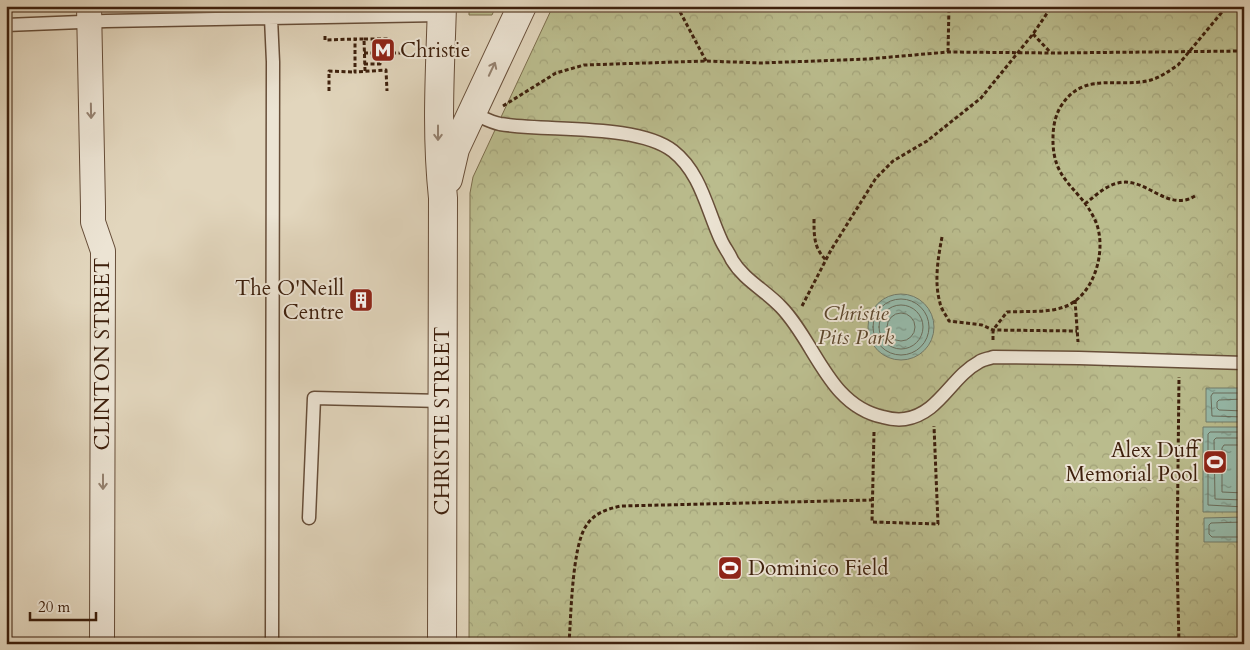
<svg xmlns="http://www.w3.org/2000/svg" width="1250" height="650" viewBox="0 0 1250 650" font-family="Cardo,serif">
<defs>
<pattern id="park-crowns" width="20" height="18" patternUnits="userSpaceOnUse" patternTransform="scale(1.25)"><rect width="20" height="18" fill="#babc8d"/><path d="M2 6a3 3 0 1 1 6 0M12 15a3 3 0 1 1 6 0" fill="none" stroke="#a1a178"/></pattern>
<pattern id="water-ripples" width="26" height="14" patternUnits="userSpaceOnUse" patternTransform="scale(1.25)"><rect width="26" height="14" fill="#96baaa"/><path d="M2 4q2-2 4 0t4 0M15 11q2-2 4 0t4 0" fill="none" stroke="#7c9789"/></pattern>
</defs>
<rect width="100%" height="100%" fill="#e2d6bd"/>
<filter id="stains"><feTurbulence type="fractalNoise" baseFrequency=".004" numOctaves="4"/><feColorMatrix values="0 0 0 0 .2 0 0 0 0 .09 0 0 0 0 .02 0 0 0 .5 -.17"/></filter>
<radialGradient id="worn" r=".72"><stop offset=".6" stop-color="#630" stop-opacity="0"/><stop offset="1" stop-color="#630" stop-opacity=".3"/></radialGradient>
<!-- green -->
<path fill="#babc8d" stroke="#7c6e4d" d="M469 6H496L492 15H469Z"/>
<!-- park -->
<path fill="url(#park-crowns)" stroke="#7c6e4d" d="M553 6H1244V644H469L470 193 473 177Z"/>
<!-- water -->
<path fill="url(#water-ripples)" stroke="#737c6b" d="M868 327a33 33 0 1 1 66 0a33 33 0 1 1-66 0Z
M1206 388H1244V422H1206Z
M1203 427H1244V512H1203Z
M1244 517V542H1204V518Z"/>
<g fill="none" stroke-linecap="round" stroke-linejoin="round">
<!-- shore -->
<path stroke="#6a6d5c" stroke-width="1" d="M873 327a28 28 0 1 1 56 0a28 28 0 1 1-56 0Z
M879 327a22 22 0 1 1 44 0a22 22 0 1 1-44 0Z
M887 327a14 14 0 1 1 28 0a14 14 0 1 1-28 0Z
M1244 393H1213L1211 396 1212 416 1244 417
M1244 399 1219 400 1217 402V408L1219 410 1244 411
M1244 432H1210L1208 434V505L1244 507
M1244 438H1216L1214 440 1215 499 1244 500
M1244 445H1224L1222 448V492L1244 493
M1244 522 1211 523 1209 525V534L1212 537H1244"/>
<defs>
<path id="service" d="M271 18 273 62 272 644
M6 25 106 21 441 15
M472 113C480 116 490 122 500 124 546 132 637 123 673 151 701 173 707 210 721 240 724 247 729 253 732 260 744 280 765 290 781 307 816 343 828 405 883 417 890 419 898 420 905 419 939 414 951 377 979 362 983 359 988 359 993 357L1079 358 1244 363
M309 518 314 398 442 401"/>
<path id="minor" d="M89 6 93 207V222L103 251 102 644"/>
<path id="tertiary" d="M442 6C440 72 436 132 443 198L442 644
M448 179 455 149 522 6"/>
</defs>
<!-- service casing -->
<use href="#service" stroke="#674e39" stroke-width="15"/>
<!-- minor casing -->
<use href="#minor" stroke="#674e39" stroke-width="26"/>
<!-- tertiary casing -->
<use href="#tertiary" stroke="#674e39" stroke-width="30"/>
<!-- path -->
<path stroke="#3e200d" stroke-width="3" stroke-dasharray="4 2.5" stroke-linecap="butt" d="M677 6 706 61
M1033 34 1051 53
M325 36V40L355 39
M364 39H386V35
M948 52 949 6
M364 53H380
M364 64H380V53H406
M365 71 364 39H355V72L386 70 387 91
M329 91V71L355 72
M503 106 556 73 584 65 706 61 761 63 868 59 948 52 1052 53 1244 51
M1085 204C1095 196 1105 186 1118 183 1146 176 1167 213 1195 196
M814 219C814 237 814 248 826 260
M942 237C938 258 934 282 940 303 941 309 946 315 949 321L982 325 993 330 1077 331
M1075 300 1078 342
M802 306 831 250 876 178 893 161 927 141 981 98 1033 34 1052 6
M993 340V330L1007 312C1025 311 1047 313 1064 307 1095 296 1108 248 1095 220 1080 187 1052 182 1053 138 1053 127 1055 116 1061 106 1084 70 1119 89 1151 80 1161 77 1169 71 1178 65L1227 6
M874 432 872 522 938 524 934 426
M569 644C571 616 572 547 586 526 594 513 607 509 621 506L872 500
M1179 644 1177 559 1179 377"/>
<!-- service -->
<use href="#service" stroke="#ece4d4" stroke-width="12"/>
<!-- minor -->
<use href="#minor" stroke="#ece4d4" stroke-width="24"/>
<!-- tertiary -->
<use href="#tertiary" stroke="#ece4d4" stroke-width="28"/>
</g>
<!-- one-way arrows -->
<defs><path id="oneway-shaft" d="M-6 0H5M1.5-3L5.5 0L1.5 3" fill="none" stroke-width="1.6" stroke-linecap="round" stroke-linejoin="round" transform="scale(1.25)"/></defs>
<g stroke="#958270">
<use href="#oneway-shaft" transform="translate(492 69) rotate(-65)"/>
<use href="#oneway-shaft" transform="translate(91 111) rotate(89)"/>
<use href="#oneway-shaft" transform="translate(438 133) rotate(90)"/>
<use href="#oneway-shaft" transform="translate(103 482) rotate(90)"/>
</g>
<!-- icons -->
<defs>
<symbol id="metro-square" viewBox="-11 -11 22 22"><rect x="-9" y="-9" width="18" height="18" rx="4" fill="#8f2418" stroke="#ece4d4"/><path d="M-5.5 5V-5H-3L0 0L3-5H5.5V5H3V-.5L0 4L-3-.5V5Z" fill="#fff"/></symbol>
<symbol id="building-square" viewBox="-11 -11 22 22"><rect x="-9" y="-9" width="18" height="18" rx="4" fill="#8f2418" stroke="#ece4d4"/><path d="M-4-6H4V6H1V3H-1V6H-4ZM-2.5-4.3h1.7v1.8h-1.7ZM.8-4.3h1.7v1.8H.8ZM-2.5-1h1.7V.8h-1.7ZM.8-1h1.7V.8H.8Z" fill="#fff"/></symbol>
<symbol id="stadium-square" viewBox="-11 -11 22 22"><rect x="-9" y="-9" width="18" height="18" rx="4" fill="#8f2418" stroke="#ece4d4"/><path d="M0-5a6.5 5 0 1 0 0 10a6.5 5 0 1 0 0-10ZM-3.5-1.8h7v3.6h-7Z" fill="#fff"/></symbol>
</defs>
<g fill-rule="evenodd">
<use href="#metro-square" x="369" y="36" width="28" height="28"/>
<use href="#building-square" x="347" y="286" width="28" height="28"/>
<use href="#stadium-square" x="1201" y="448" width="28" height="28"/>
<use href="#stadium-square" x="716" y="554" width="28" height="28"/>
</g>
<g text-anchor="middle" stroke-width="4" stroke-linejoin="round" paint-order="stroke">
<!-- poi labels -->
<g font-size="21" fill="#3e200d" stroke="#ece4d4" text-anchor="start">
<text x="400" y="57">Christie</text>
<text x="344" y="295" text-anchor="end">The O'Neill<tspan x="344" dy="24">Centre</tspan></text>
<text x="1198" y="457" text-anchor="end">Alex Duff<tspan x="1198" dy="24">Memorial Pool</tspan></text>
<text x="748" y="575">Dominico Field</text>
</g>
<!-- park labels -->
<g font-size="21" font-style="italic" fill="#5d472d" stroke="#ece4d4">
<text x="856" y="320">Christie<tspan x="856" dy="24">Pits Park</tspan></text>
</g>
<!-- street labels -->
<g font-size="21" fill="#3e200d" stroke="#ece4d4">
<text transform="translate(102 354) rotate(-90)" y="7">CLINTON STREET</text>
<text transform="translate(442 421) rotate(-90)" y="7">CHRISTIE STREET</text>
</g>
</g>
<!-- margin -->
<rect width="1250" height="650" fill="none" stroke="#e2d6bd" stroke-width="25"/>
<rect x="8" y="8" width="1235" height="635" fill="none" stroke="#3e200d" stroke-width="2.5"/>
<rect x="12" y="12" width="1225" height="625" fill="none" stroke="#3e200d"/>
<!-- scale -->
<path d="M30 612v8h66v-8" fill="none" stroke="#3e200d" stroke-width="2.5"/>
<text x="38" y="612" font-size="15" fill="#3e200d" stroke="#ece4d4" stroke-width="4" paint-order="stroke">20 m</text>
<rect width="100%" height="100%" filter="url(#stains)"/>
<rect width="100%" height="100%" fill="url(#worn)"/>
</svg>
